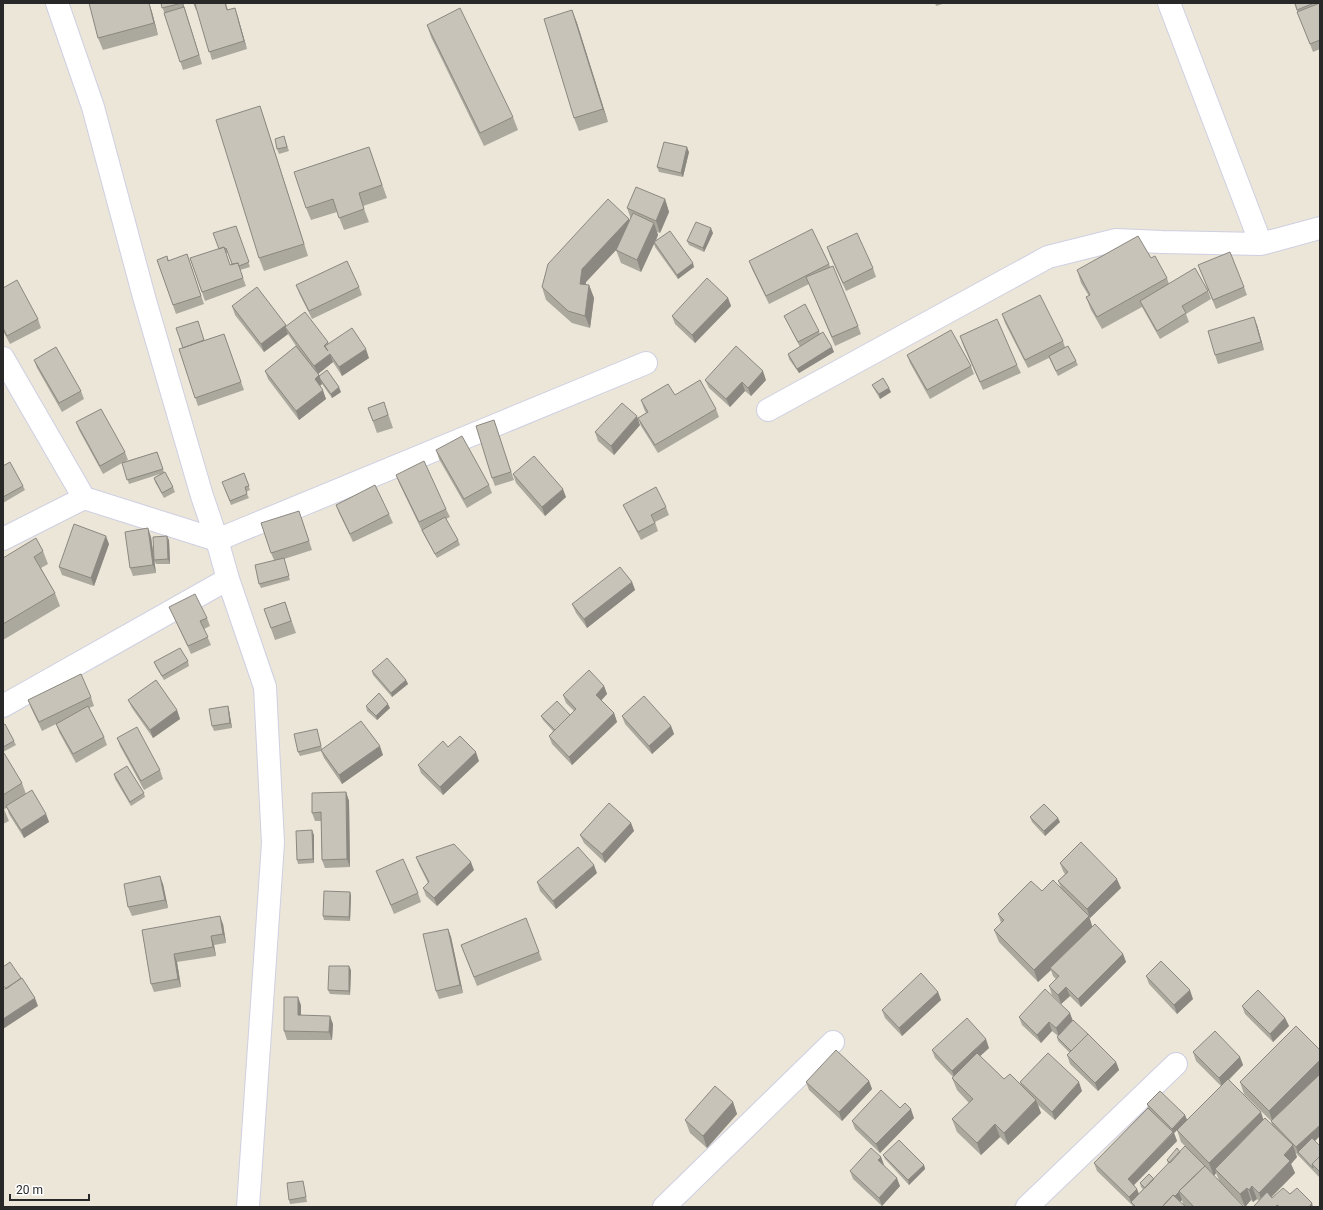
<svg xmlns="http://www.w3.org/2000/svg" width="1323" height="1210" viewBox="0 0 1323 1210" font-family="Roboto,sans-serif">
<rect width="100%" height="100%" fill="#ece6d8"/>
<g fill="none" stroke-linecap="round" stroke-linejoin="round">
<defs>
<path id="minor" d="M57 3 93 107 144 297 202 496 217 540 228 579 265 687 273 843 248 1207
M1169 3 1261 244
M3 358 84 498 217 540 646 363
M768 410 1048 257 1116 240 1162 242 1261 244 1320 228
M3 539 84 498
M3 706 228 579
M664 1207 833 1042
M1027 1207 1176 1064"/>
</defs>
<!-- minor casing -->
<use href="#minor" stroke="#cecfe2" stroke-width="24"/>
<!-- minor -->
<use href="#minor" stroke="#fff" stroke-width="22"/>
</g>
<!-- wall -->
<path fill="#aba89e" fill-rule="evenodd" d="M89 3H149L152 12 158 35 103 50 98 38Z
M161 3H183L202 64 183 70Z
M193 3H226L228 10 235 8 247 49 212 60 197 9 196 10Z
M935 3H946L936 6Z
M1294 3H1320V49L1313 52Z
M572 10 577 23 608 122 579 131 574 118Z
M427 25 513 117 518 130 484 146 431 37Z
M260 106 308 256 264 271 259 258Z
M284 136 289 151 279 154 277 149Z
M369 147 387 198 363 206 369 222 344 230 337 212 311 220 306 208Z
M689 152 683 177 659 172 657 167Z
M665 199 669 212 660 233 657 232 658 235 656 241 694 267 678 279 655 247 654 244 641 272 621 263 616 250 617 249 586 282V285H589L594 298 590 328 572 323 546 300 542 287 629 219V222L631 219 627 208Z
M236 226 250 267 240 270 246 286 205 301 190 258 219 249ZM226 253H228L232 264 230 265Z
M713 233 704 252 689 245 687 241Z
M827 247 873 268 876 277 846 291 830 256Z
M187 254 204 304 176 314 157 260 167 256 169 261Z
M1151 258 1167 278 1169 284 1208 291 1211 299 1186 314 1189 322 1160 339 1142 307 1102 329 1091 310 1086 297 1089 296 1081 283 1077 270Z
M749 261 829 264 858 326 861 334 835 346 809 284 769 304 752 269Z
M1198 265 1244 287 1247 295 1216 309Z
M296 285 359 287 362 295 312 319 299 293Z
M3 288 38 319 41 328 10 344 3 331Z
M728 298 731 306 695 343 675 324 672 316Z
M232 306 328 342 329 344 369 358 342 376 333 362 318 374 319 376 341 392 332 398 322 384 320 386 326 399 299 420 268 379 265 371 296 346 288 334 264 352 235 315Z
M1002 314 1063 341 1065 347 1076 361 1078 365 1058 376 1049 358 1028 368 1005 323Z
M784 316 819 331 820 334 834 352 799 373 789 359 788 354 800 347 786 320Z
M1257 325 1264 350 1218 364 1215 355Z
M224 334 244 390 198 406 179 349Z
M960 336 1017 365 1021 373 983 390 963 345Z
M907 355 971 366 974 374 930 399 910 363Z
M34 360 81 391 84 399 62 412 37 368Z
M705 380H766L751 396 745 391 730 407 709 388Z
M872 385 891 392 880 399 874 389Z
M675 395 716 409 719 417 658 453 641 426 638 418 646 413 644 409 641 400Z
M384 402 393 428 377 433 368 408Z
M494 420 514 480 495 486 492 478Z
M76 422 125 452 128 460 124 462 157 452 164 472 173 487 175 492 164 498 155 482 154 478 160 474 129 484 122 463 103 474 79 430Z
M640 425 614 455 598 441 595 432Z
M436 450 489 485 492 493 467 508 439 459Z
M3 466 23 486 25 490 3 503Z
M244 473 250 490 246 492 249 498 231 505 222 482Z
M513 474 566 497 545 516 516 483Z
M396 475 446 509 450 517 446 519 458 540 460 545 437 558 424 535 422 531 399 483Z
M336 505 389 514 393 523 353 542 339 513Z
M623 505 666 507 669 515 655 522 658 531 641 540 627 513Z
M302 519 312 550 284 559 290 580 261 588 259 584 274 560 271 553Z
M151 537 156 573 133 576 130 568Z
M169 540 170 564H156L154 560Z
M109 544 94 586 62 575 59 567Z
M43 551 48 564 41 568 55 593 60 606 3 640V558Z
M632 582 635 590 587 628 576 613 572 604Z
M285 602 296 633 275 640 264 609Z
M169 607 207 618 210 626 204 629 211 645 191 654 173 615Z
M188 661 189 666 164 680 156 667 154 662Z
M372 671 406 680 408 684 392 697 373 675Z
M604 686 607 694 601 700 614 713 617 722 572 765 552 744 549 736 553 731 543 720 541 716 570 715 574 711 566 703 563 695Z
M91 697 94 706 89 708 104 737 107 745 76 763 59 732 56 724 42 731 31 708 28 700Z
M128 700 177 710 180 719 153 738 132 708Z
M228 706 229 710 232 728 214 731 212 726Z
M366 706 390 708 377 720 367 711Z
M622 716 671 726 674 734 652 754 625 724Z
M3 725 14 741 16 745 3 752Z
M317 729 322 749 383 755 342 784 324 758 321 751 300 756 298 752Z
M117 738 160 770 163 779 144 790 120 746Z
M448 747 479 761 443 795 421 773 418 765Z
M3 753 22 783 26 794 46 814 49 822 24 838 9 814 7 808 4 809 9 821 3 824Z
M114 774 144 793 145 797 131 806 115 779Z
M346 792 349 801 350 867 325 868 322 860 321 821H315L312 813Z
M1030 817 1060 822 1045 836 1032 822Z
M631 823 634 831 605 863 584 843 580 835Z
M314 835V863L298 864 297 860Z
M416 857 474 870 437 906 426 896 423 888 428 883 419 865Z
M1060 863 1121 888 1090 918 1089 917 1092 926 1123 954 1126 962 1081 1007 1070 996 1061 1004 1052 995 1049 986 1056 979 1053 976 1051 970 1038 982 999 942 994 930 1001 923 998 914 1042 891 1061 888 1058 881 1065 874 1063 871Z
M376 871 418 893 421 902 394 914Z
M597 873 556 909 540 891 537 882Z
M163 884 168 908 132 916 128 907Z
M350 892 351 896 350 921 324 920 323 916Z
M223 924 226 943 214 945 216 956 177 962 181 987 154 992 151 984 142 930Z
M448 929 451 937 463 993 439 999 436 991Z
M461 945 539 952 542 960 477 986Z
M351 970 350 995 330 994 328 990Z
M1146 976 1193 999 1177 1014 1149 984Z
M938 992 941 1000 902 1036 885 1018 882 1010Z
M301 1005V1015L333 1024 332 1040H287L284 1031Z
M1242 1006 1285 1018 1289 1026 1273 1042 1245 1014Z
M1019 1017 1072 1020 1116 1062 1119 1070 1098 1091 1070 1064 1067 1055 1070 1053 1058 1041 1057 1037 1058 1036 1052 1031 1041 1043 1022 1025Z
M989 1048 980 1056 1004 1079 1021 1085 1020 1082 1082 1091 1055 1120 1038 1105 1041 1113 1008 1145 1000 1137 981 1155 957 1132 952 1119 969 1103 957 1090 952 1078 953 1077 935 1058 932 1050Z
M1193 1052 1240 1057 1243 1065 1229 1080 1263 1119 1272 1125 1271 1121 1244 1094 1240 1082 1315 1141 1320 1146V1178L1295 1152 1297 1157 1291 1164 1295 1173 1272 1197V1198L1290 1194 1313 1207H1254V1206L1259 1201 1257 1199 1253 1202 1251 1200 1245 1207 1232 1194 1244 1207H1186L1183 1204 1182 1200 1180 1202 1186 1207H1133L1132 1205 1097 1171 1094 1163 1148 1108 1147 1104 1185 1115 1187 1120 1221 1086 1196 1061ZM1177 1130 1181 1142 1185 1146 1180 1152 1167 1160 1168 1164 1154 1179 1140 1183 1141 1187 1143 1189 1139 1194 1137 1189 1134 1185 1177 1141 1174 1133ZM1216 1173 1219 1180 1214 1176Z
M869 1081 872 1089 842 1121 809 1090 806 1082Z
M733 1102 737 1114 707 1148 690 1133 685 1120Z
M900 1108 914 1118 880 1153 855 1129 852 1121Z
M883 1155 924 1165 925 1169 909 1185 885 1159Z
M881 1157 884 1165 900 1186 882 1206 853 1179 850 1171Z
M303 1181 304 1185 307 1202 290 1204 289 1200Z"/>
<!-- shaded-wall -->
<path fill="#8b8881" d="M149 3 152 12 158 35 154 23Z
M182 3H183L202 64 199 55Z
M235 8 238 17 247 49 244 41Z
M572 10 577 23 608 122 603 109Z
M260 106 264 118 308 256 304 244Z
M687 147 689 152 683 177 681 173Z
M665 199 669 212 660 233 656 221Z
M629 219 633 232 586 282 584 296 580 284 582 269Z
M654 223 658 235 641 272 637 260Z
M711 228 713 233 704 252 703 248Z
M693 263 694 267 678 279 677 275Z
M589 285 594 298 590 328 585 316Z
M728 298 731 306 695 343 692 335Z
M1254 317 1257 325 1264 350 1261 342Z
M286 325 288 331 285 327 288 334 264 352 261 344Z
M832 347 834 352 799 373 797 369Z
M366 349 369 358 342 376 339 367Z
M330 354 333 362 318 374 314 366Z
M763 371 766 380 751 396 748 388Z
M319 375 322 384 318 387 315 379Z
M742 382 745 391 730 407 726 399Z
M339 387 341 392 332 398 331 394Z
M889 388 891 392 880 399 879 394Z
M323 390 326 399 299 420 296 411Z
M637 416 640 425 614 455 611 446Z
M563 489 566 497 545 516 542 507Z
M148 528 151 537 156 573 153 565Z
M106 536 109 544 94 586 91 578Z
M167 536 169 540 170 564 168 559Z
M632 582 635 590 587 628 584 619Z
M406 680 408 684 392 697 391 693Z
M604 686 607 694 599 703 596 695Z
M388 704 390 708 377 720 376 716Z
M228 706 229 710 232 728 230 723Z
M177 710 180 719 153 738 150 730Z
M614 713 617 722 572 765 569 757Z
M671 726 674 734 652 754 649 746Z
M380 746 383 755 342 784 339 775Z
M476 752 479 761 443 795 440 787Z
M346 792 349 801 350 867 347 859Z
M46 814 49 822 24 838 21 830Z
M1058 818 1060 822 1045 836 1044 831Z
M631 823 634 831 605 863 602 854Z
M312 830 314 835V863L313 859Z
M471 862 474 870 437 906 434 898Z
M594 865 597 873 556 909 553 901Z
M160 876 163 884 168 908 165 900Z
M1117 879 1121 888 1090 918 1087 909Z
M350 892 351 896 350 921 349 917Z
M220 916 223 924 226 943 223 934Z
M1089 916 1093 929 1050 968 1051 970 1038 982 1034 970Z
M448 929 451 937 463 993 460 985Z
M211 936 214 945 216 956 213 947Z
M174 954 177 962 181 987 178 979Z
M1123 954 1126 962 1081 1007 1078 999Z
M349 966 351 970 350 995 349 991Z
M1066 987 1070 996 1061 1004 1058 995Z
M1190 990 1193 999 1177 1014 1174 1005Z
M938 992 941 1000 902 1036 899 1028Z
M298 997 301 1005V1024L298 1015Z
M35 998 38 1006 3 1029V1019Z
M1070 1013 1073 1021 1059 1037 1056 1028Z
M330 1016 333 1024 332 1040 329 1032Z
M1285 1018 1289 1026 1273 1042 1270 1034Z
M1049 1022 1052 1031 1041 1043 1037 1035Z
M986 1039 989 1048 955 1079 952 1071Z
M1240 1057 1243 1065 1222 1086 1219 1078Z
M1320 1060V1077L1273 1123 1269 1111Z
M1116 1062 1119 1070 1098 1091 1095 1083Z
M869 1081 872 1089 842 1121 839 1112Z
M1079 1082 1082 1091 1055 1120 1052 1112Z
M1036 1100 1041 1113 1008 1145 1004 1133Z
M733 1102 737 1114 707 1148 703 1136Z
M911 1109 914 1118 880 1153 876 1144Z
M1261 1112 1265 1124 1215 1169 1216 1173 1214 1176 1209 1163Z
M1185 1115 1187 1120 1174 1133 1177 1141 1131 1188 1128 1179 1173 1133 1172 1129Z
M995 1124 1000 1137 981 1155 977 1143Z
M1320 1125V1136L1301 1155 1298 1152 1299 1156 1296 1147Z
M1293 1145 1297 1157 1291 1164 1295 1173 1263 1205 1259 1193 1284 1155Z
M881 1157 884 1165 878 1160Z
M924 1165 925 1169 909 1185 908 1180Z
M897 1178 900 1186 882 1206 879 1198Z
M1252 1186 1257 1199 1253 1202 1249 1190Z
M1247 1188 1251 1200 1245 1207 1240 1194Z
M1137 1189 1140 1197 1131 1202 1129 1197Z
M1179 1192 1182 1200 1175 1207H1164Z
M1312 1203 1313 1207H1309Z"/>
<!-- building -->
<path fill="#c7c3b8" stroke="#8b8881" d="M89 3H149L154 23 98 38Z
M161 3H182L162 8Z
M199 3H225L227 10 235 8 244 41 209 52 195 4Z
M1295 3H1314L1297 10Z
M1320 3V40L1310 44 1297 12Z
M184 7 199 55 180 62 164 13Z
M460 8 513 117 480 133 427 25Z
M572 10 603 109 574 118 544 19Z
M260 106 304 244 259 258 216 120Z
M284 136 287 147 277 149 275 139Z
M664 142 687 147 681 173 657 167Z
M369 147 382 185 359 193 364 209 339 218 333 199 306 208 294 172Z
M636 187 665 199 656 221 627 208Z
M608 199 629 219 582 269 580 284 589 285 585 316 568 311 542 287 548 264Z
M633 213 654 223 637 260 616 250Z
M696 222 711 228 703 248 687 241Z
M236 226 249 262 239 266 238 263 232 264 226 248 225 249 224 247 219 249 213 233Z
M812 229 829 264 766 296 749 261Z
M670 231 693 263 677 275 654 242Z
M857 233 873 268 843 283 827 247Z
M1138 236 1151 258 1155 256 1167 278 1097 317 1086 297 1090 295 1077 270Z
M224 247 230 265 238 263 243 278 202 292 190 258Z
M1230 252 1244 287 1213 300 1198 265Z
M187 254 201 296 173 305 157 260 167 256 168 261Z
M347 261 359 287 309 311 296 285Z
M833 266 858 326 832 337 806 277Z
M1195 268 1208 291 1182 306 1186 313 1157 331 1140 301Z
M707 278 728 298 692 335 672 316Z
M17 280 38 319 7 336 3 328V288Z
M257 287 286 325 261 344 232 306Z
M1040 295 1063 341 1025 360 1002 314Z
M805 304 819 331 798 342 784 316Z
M305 312 328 342 324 346 328 351 325 346 352 328 366 349 339 367 330 354 314 366 285 327Z
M1254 317 1261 342 1215 355 1208 331Z
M997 319 1017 365 980 382 960 336Z
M198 321 204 340 183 348 176 328Z
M951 330 971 366 927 390 907 355Z
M823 332 832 347 797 369 788 354Z
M224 334 241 382 195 398 179 349Z
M296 346 319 375 315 379 323 390 296 411 265 371Z
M736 346 763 371 748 388 742 382 726 399 705 380Z
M1068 346 1076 361 1056 371 1049 356Z
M56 347 81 391 59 403 34 360Z
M327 370 339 387 331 394 320 379 319 376Z
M883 378 889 388 879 394 872 385Z
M700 380 716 409 655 445 638 418 648 412 641 400 668 384 675 395Z
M384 402 388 415 373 421 368 408Z
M622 403 637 416 611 446 595 432Z
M101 409 125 452 100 466 76 422Z
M494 420 511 472 492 478 476 426Z
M462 436 489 485 464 499 436 450Z
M157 452 163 469 127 480 122 463Z
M534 456 563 489 542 507 513 474Z
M424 461 446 509 419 522 396 475Z
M10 462 23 486 3 497V466Z
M165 472 173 487 162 493 154 478Z
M244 473 249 486 245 487 247 494 230 501 222 482Z
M375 485 389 514 350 534 336 505Z
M656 487 666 507 651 515 655 523 638 532 623 505Z
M299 511 309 541 271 553 261 523Z
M445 517 458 540 435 554 422 530Z
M74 524 106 536 91 578 59 567Z
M148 528 153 565 130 568 125 532Z
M167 536 168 559 154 560 153 537Z
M36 538 43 551 34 557 55 593 3 624V558Z
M284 558 289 576 259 584 255 565Z
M620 567 632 582 584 619 572 604Z
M195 594 207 618 200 621 208 637 188 646 169 607Z
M285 602 291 621 271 628 264 609Z
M180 648 188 661 162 676 154 662Z
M387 658 406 680 391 693 372 671Z
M589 670 604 686 596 695 614 713 569 757 549 736 576 709 563 695Z
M81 674 91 697 39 722 28 700Z
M156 680 177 710 150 730 128 700Z
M379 693 388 704 376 716 366 706Z
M644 696 671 726 649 746 622 716Z
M557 701 570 715 555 730 541 716Z
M88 706 104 737 73 754 56 724Z
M228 706 230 723 212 726 209 709Z
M361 721 380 746 339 775 321 750Z
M5 724 14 741 3 747V725Z
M137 727 160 770 141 781 117 738Z
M317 729 321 746 298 752 294 734Z
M460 736 476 752 440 787 418 765 443 741 448 747Z
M3 753H4L22 783 3 795Z
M127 766 144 793 130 802 114 774Z
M32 790 46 814 21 830 6 806Z
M346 792 347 859 322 860 321 812 312 813V793Z
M609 803 631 823 602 854 580 835Z
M1044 804 1058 818 1044 831 1030 817Z
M312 830 313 859 297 860 296 831Z
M1081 842 1117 879 1087 909 1058 881 1068 872 1060 863Z
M454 844 471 862 434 898 423 888 429 882 416 857Z
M578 847 594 865 553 901 537 882Z
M403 859 418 893 391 905 376 871Z
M160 876 165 900 128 907 124 884Z
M1053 880 1089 916 1034 970 994 930 1004 920 998 914 1031 881 1042 891Z
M324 891 350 892 349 917 323 916Z
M220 916 223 934 211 936 213 947 174 954 178 979 151 984 142 930Z
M526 918 539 952 474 977 461 945Z
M1095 924 1123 954 1078 999 1066 987 1058 995 1049 986 1059 976 1050 968Z
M448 929 460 985 436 991 423 934Z
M1161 961 1190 990 1174 1005 1146 976Z
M10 962 21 978 6 989 3 985V967Z
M329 966H349V991L328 990Z
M921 973 938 992 899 1028 882 1010Z
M22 978 35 998 3 1019V990Z
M1045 989 1070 1013 1056 1028 1049 1022 1037 1035 1019 1017Z
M1258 990 1285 1018 1270 1034 1242 1006Z
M284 997H298V1015L330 1016 329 1032 284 1031Z
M967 1018 986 1039 952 1071 932 1050Z
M1073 1020 1089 1035 1088 1034 1071 1051 1057 1037Z
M1296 1026 1320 1050V1060L1269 1111 1240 1082Z
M1215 1031 1240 1057 1219 1078 1193 1052Z
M1088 1034 1116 1062 1095 1083 1067 1055Z
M836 1050 869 1081 839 1112 806 1082Z
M977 1053 1004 1079 1010 1074 1036 1100 1004 1133 995 1124 977 1143 952 1119 973 1099 952 1078Z
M1048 1053 1079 1082 1052 1112 1020 1082Z
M1320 1074V1125L1296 1147 1271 1121Z
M1228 1079 1261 1112 1209 1163 1177 1130Z
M715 1086 733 1102 703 1136 685 1120Z
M881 1090 900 1108 905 1103 911 1109 876 1144 852 1121Z
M1160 1091 1185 1115 1172 1129 1147 1104Z
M1148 1108 1173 1132 1128 1179 1137 1189 1129 1197 1094 1163Z
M1265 1118 1293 1145 1284 1155 1290 1161 1259 1193 1252 1186 1249 1190 1247 1188 1240 1194 1215 1169Z
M1312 1138 1320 1146V1156L1312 1164 1313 1168 1298 1152Z
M899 1140 924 1165 908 1180 883 1155Z
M1185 1146 1205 1166 1179 1191V1192L1175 1196 1173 1195 1162 1207H1136L1131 1202Z
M871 1148 881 1157 878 1160 897 1178 879 1198 850 1171Z
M1177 1148 1180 1152 1170 1163 1167 1160Z
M1320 1156V1172L1312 1164Z
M1205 1166 1244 1207H1194L1179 1191Z
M1149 1174 1154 1179 1145 1188 1140 1183Z
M303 1181 306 1197 289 1200 287 1183Z
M1283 1188 1290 1194 1297 1188 1312 1203 1309 1207H1280L1277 1205 1275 1207H1255L1254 1206 1267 1192 1272 1198Z
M1173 1195 1186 1207H1162Z"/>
<!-- border -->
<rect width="1323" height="1210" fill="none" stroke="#282828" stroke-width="8"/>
<!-- scale -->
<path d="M10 1194v6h79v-6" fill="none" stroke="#282828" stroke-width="2"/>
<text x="16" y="1194" font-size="12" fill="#282828" stroke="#ffffff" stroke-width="3" paint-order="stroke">20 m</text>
</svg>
